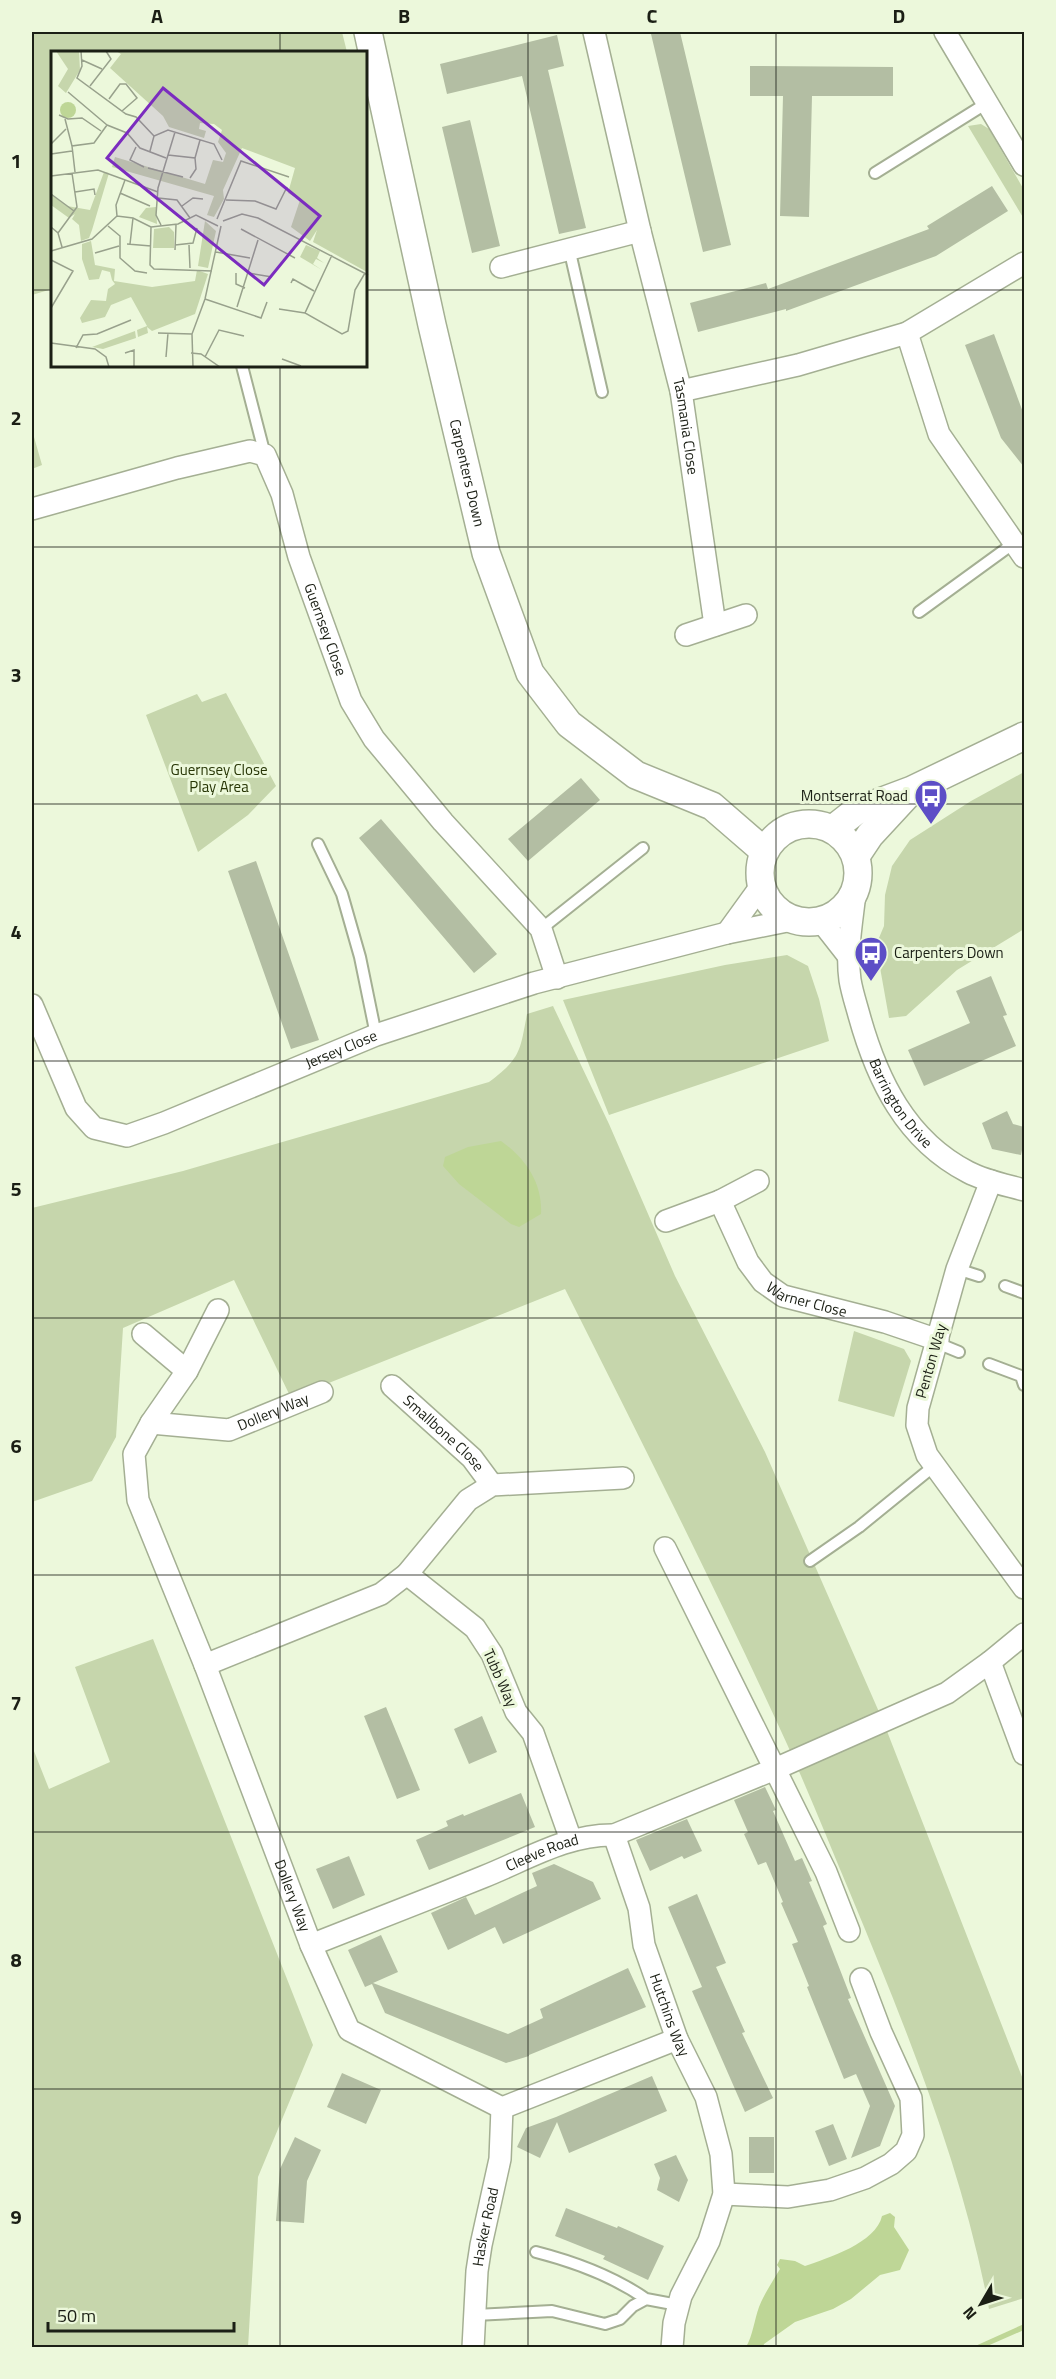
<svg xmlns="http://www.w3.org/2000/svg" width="1056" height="2379" viewBox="0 0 1056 2379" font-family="'Titillium Web',sans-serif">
<rect width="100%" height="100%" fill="#ecf8db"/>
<!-- green -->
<path fill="#c6d6ac" d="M32 32H342L347 52H52V289L32 295Z
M981 124 989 129 1024 190V219L968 126Z
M32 430 42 465 32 469Z
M226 693 276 786 248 815 198 852 146 715 197 694 202 702Z
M1024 772V929L957 970 906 1016 889 1018 876 945 884 926 885 895 892 866 910 840 971 801Z
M787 955 808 966 819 999 829 1041 609 1115 563 1000 725 965Z
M553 1006 609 1124 675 1276 765 1452 883 1721 1024 2082V2298L989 2309C962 2165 906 2028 850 1893 829 1843 809 1793 787 1744 717 1591 641 1440 565 1289L291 1398 234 1280 123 1328 116 1437 92 1481 32 1502V1208L183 1171 489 1082C521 1058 520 1051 527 1014Z
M854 1331 904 1349 911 1361 894 1417 838 1401Z
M153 1639 313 2045 258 2177 248 2347H32V1746L49 1789 110 1762 75 1667Z"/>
<!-- water -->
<path fill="#bed696" d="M501 1141C525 1158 543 1183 541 1214L519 1227 511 1224 459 1184 443 1166 445 1157 468 1147Z
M890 2213 895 2217 894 2227 909 2250 900 2270 880 2275 851 2299 833 2309 795 2322 764 2344 763 2347H746C753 2335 754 2321 759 2307 764 2294 773 2281 780 2269L777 2265 780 2259 795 2261 805 2266C828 2258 876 2243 882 2216Z
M1024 2324V2330L985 2347H973Z"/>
<!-- building -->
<path fill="#b3bea3" d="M663 32H680L731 245 703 252 651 34Z
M557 35 564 66 548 70 586 228 559 234 522 76 447 94 440 64Z
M750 66 893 67V96H812L809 217 780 216 783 96H750Z
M470 120 500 246 472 253 442 127Z
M992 186 1008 211 936 256 786 311V309L698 332 690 303 766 283 768 289 929 229 927 226Z
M994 334 1024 415V467L1001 438 965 345Z
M581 778 600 800 528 861 508 839Z
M381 819 497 954 474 973 359 838Z
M256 861 319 1040 291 1049 228 871Z
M991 976 1007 1015 1003 1016 1016 1046 924 1086 908 1050 970 1023 956 991Z
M1007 1111 1013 1124 1024 1127V1140L1021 1155 992 1149 982 1123Z
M386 1707 420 1790 397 1799 364 1716Z
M482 1716 497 1752 469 1764 454 1729Z
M765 1787 776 1810 773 1811 795 1861 802 1858 812 1881 809 1882 827 1924 823 1926 851 1998 848 1999 895 2106 880 2146 851 2158 870 2106 856 2074 844 2079 807 1987 809 1986 792 1944 798 1942 781 1903 783 1902 766 1862 758 1865 744 1834 748 1832 734 1800Z
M521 1793 535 1827 429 1870 416 1840 448 1826 446 1821 463 1814 464 1816Z
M687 1819 702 1851 684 1859 682 1856 650 1871 636 1840Z
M349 1856 365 1895 333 1909 316 1869Z
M554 1864 593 1882 601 1899 503 1944 495 1927 448 1950 431 1913 466 1897 475 1915 537 1886 532 1873Z
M697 1894 726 1963 716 1967 745 2032 742 2033 773 2098 745 2112 692 1991 702 1987 668 1907Z
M381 1935 398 1972 373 1983 508 2034 543 2018 540 2009 628 1968 646 2007 529 2055V2056L506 2063 385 2013 372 1984 365 1987 348 1950Z
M342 2073 381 2090 366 2124 327 2107Z
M652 2076 667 2111 569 2153 557 2122 540 2158 517 2147 526 2128 556 2117Z
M833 2124 847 2159 829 2166 815 2131Z
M295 2137 321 2150 307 2181 304 2223 276 2221 280 2169Z
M749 2137H774V2173H749Z
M676 2155 688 2180 679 2202 657 2190 660 2178 654 2164Z
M566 2208 617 2228 618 2226 664 2246 648 2280 603 2259 605 2256 555 2236Z"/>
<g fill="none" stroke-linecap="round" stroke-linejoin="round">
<defs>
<path id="service" d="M875 173 987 103
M569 248 602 392
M242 366 265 455
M919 612 1014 543
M318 844 342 894 360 957 376 1035
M541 929 643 848
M957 1269 979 1276
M1005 1286 1024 1293
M937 1343 959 1352
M989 1364 1021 1376 1024 1385
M810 1561 859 1527 934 1466
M536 2252C575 2262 613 2276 646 2299
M475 2315 552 2311 605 2324 620 2319 633 2306 646 2299 678 2305"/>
<g id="minor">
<path id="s1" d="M594 32 640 231 681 391 715 625"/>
<path d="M945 32 1024 165"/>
<path d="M501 267 640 231"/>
<path d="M907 333 939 434 1024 557"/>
<path d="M681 391 798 365 907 333 1024 263"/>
<path id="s2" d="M32 509 177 468 250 451 265 455 282 494 299 557 351 701 374 739 443 822 541 929 557 978"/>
<path d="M686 635 746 615"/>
<path id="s3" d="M855 893C852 921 846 952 850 980 852 992 856 1004 859 1015 877 1080 906 1140 968 1172 985 1181 1006 1185 1024 1190"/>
<path d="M821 921 850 958"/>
<path d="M727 933 761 886"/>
<path id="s4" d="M32 1005 76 1108 94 1128 127 1136 164 1123 376 1035 534 983 727 933 792 920"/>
<path d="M991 1181 957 1269 918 1408 917 1425 927 1455 1024 1588"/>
<path id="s5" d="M720 1201 748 1262 763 1282 783 1296 885 1322 938 1340"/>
<path d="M666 1221 720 1201 758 1181"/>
<path id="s6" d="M218 1310 187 1371 151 1423 134 1454 138 1500 205 1665 311 1945 349 2030 502 2108 677 2039"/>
<path d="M143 1334 187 1371"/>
<path id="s7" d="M392 1386 472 1458 492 1485"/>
<path id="s8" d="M151 1423 229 1430 322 1392"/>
<path d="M665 1548 826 1872 849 1931"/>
<path d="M990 1662 1024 1754"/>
<path d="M205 1665 381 1594 407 1574"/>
<path id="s9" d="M614 1835 639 1908 644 1945 677 2039 706 2097 721 2154 724 2194 709 2241 681 2296 674 2323 672 2348"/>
<path d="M571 1840 533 1733 516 1712 492 1654 475 1628 407 1574 468 1500 492 1485 623 1478"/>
<path id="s10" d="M311 1945C369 1922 426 1900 483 1877 526 1860 567 1834 614 1835L775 1769 947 1693 990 1662 1024 1634"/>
<path d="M724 2194 788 2197 830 2190 865 2178 891 2164 906 2151 913 2135 911 2098 881 2032 861 1979"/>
<path id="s11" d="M473 2348 477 2271 481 2245 500 2159 502 2108"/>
</g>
<g id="tertiary">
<path id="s12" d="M368 32 432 325 486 553 530 673 569 724 636 775 712 806 764 851"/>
<circle cx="809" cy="873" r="49"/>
<path d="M833 829 856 811 912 790 1024 736"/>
<path d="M856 856 870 835 907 795"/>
</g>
</defs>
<!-- service casing -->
<use href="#service" stroke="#a4af93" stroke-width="14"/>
<!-- minor casing -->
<use href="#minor" stroke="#a4af93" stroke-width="24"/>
<!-- tertiary casing -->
<use href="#tertiary" stroke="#a4af93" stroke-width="30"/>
<!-- service -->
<use href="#service" stroke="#fff" stroke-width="10"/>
<!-- minor -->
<use href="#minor" stroke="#fff" stroke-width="21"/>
<!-- tertiary -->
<use href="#tertiary" stroke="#fff" stroke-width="27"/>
</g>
<!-- grid -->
<path fill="none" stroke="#1b1f15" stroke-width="1.5" stroke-opacity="0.55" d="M280 32V52M528 32V2348M776 32V2348M32 290H52M366 290H1024M280 366V2348M32 547H1024M32 804H1024M32 1061H1024M32 1318H1024M32 1575H1024M32 1832H1024M32 2089H1024"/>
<!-- icons -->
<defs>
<symbol id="bus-pin" viewBox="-11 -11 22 30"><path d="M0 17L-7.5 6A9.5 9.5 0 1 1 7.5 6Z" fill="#5d4ec6" stroke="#ecf8db"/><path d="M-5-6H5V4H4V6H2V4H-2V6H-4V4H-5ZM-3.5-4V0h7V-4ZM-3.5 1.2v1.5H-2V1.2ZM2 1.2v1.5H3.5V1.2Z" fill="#fff"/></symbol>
</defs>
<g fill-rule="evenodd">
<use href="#bus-pin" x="912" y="777" width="38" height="52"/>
<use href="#bus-pin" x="852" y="934" width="38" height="52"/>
</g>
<g text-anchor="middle" stroke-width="6" stroke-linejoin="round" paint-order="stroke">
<!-- street labels -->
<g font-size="15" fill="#1b1f15" stroke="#ecf8db">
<text dy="5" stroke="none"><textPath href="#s1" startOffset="405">Tasmania Close</textPath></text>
<text dy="5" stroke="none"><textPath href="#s12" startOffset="452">Carpenters Down</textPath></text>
<text dy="5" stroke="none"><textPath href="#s2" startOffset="426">Guernsey Close</textPath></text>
<text dy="5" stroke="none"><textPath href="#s4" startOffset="404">Jersey Close</textPath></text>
<text dy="5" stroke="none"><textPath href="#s3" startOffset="222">Barrington Drive</textPath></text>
<text dy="5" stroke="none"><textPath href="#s5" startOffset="140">Warner Close</textPath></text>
<text transform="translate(931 1361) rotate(-74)" y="5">Penton Way</text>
<text dy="5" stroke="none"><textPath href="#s8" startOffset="126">Dollery Way</textPath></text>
<text dy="5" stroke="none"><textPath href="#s7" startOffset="70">Smallbone Close</textPath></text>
<text transform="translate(500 1678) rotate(66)" y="5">Tubb Way</text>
<text dy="5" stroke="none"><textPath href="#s10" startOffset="249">Cleeve Road</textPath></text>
<text dy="5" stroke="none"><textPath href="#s6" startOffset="638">Dollery Way</textPath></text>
<text dy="5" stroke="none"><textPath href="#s9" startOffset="189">Hutchins Way</textPath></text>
<text dy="5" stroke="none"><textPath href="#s11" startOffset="122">Hasker Road</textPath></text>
</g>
<!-- park labels -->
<g font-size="15" fill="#283606" stroke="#ecf8db">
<text x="219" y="775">Guernsey Close<tspan x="219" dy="17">Play Area</tspan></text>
</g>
<!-- poi labels -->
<g font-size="15" fill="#1b1f15" stroke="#ecf8db" text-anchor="end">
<text x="908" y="801">Montserrat Road</text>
<text x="894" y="958" text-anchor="start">Carpenters Down</text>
</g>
</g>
<!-- overview -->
<g transform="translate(51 51)">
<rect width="316" height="316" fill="#ecf8db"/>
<path d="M5 0H28L29 19 15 42 7 35 17 18ZM65 0H316V221L262 191 266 179 259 190 240 176 249 149 237 142 244 117 191 97 172 139 173 148 163 166 156 164 163 145 61 116 64 106 154 133 162 109 172 111 175 102 167 91 171 79 163 73 149 72 148 78 155 80 153 87 118 76 112 65 59 17 70 3ZM53 121 58 122 41 179 38 187 30 190 28 174 21 168 24 163 18 167 0 154V143L16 155 39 159ZM105 156 106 173 88 166 95 157ZM154 170 165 180 157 217 147 215ZM118 176 123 181V197H102L103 178ZM40 190 44 214 64 218 63 230 101 236 144 230 146 219 157 223 144 263 101 280 96 276 97 282 87 286 86 279 96 275 80 246 60 254 54 266 31 272 29 267 40 249 55 250 57 238 64 233 61 229 59 221 51 219 48 228 38 229 31 208V193ZM255 194 269 200 266 207 273 212 265 208 262 213 271 219 249 206ZM84 280 85 287 52 298 41 296Z" fill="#c6d6ac"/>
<path d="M9 59a8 8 0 1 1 16 0a8 8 0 1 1-16 0Z" fill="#bed696"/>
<path fill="none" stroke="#98a18c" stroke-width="1.5" d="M30 0 31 15 26 27 75 63 85 66 103 85M31 9 51 18M39 35 60 8 55 0M17 41 56 74M58 48 69 33H75L86 47 71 60M8 64 17 68 31 67 50 80M14 68 21 95M0 93 15 78M85 96 79 109 93 116M99 100 103 85 117 79 163 93 171 109M0 103 21 100M117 104 144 107 145 118 139 127M144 107 149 89M97 117 132 126M24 121 21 95 43 92 56 74 76 82 89 97 115 107M0 125 47 119 107 141M24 141 43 138 44 144M69 142 99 155M0 143 23 160M107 147 126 149 139 167M175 149 204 150 225 158 236 136M131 155 142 147 152 148M66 165 65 154 74 129M166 168 190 110 238 126M172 170 191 163 207 167 317 224M110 174 105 164 107 137 124 81M57 175 69 185V207L84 220 96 222M0 176 7 182 11 196M100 176 127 173 145 164 167 175M190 178 244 207M7 182 26 156 21 122M76 193 100 195M79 193 82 167M124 194 142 192 146 177M138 194 139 217M124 199 125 174M0 200 41 188 66 165 82 167 100 176 99 214 103 218 161 220M165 201 199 207M44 202 68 195M281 204 254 262 291 283 297 280 304 239 314 222M0 209 22 220 0 257M185 222V233L194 237M197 222 221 226M240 232 242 228 263 240M154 248 210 267 216 251M186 256 207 189M228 258 254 262M107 282 141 283M0 292 44 298 55 306 58 316M25 297 32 284 46 283 80 269M74 302 83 299V316M140 302 150 303 169 316H202M115 306 117 282M154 306 168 279 193 285M231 308 250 315M142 316 141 283 154 248 170 175"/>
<path fill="#7b2cbf" fill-opacity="0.15" stroke="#7b2cbf" stroke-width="3" d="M112 37 269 165 213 234 56 107Z"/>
<rect width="316" height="316" fill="none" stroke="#1b1f15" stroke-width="3"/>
</g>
<!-- border -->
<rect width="1056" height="2379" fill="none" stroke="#ecf8db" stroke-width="66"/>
<!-- north arrow -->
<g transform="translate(981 2304) rotate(231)" stroke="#ecf8db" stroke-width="4.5" paint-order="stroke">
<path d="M0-4.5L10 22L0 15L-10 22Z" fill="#1b1f15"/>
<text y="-9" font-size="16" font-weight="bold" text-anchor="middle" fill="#1b1f15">N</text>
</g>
<!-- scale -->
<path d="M48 2322v9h186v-9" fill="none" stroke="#1b1f15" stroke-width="3"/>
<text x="57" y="2322" font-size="18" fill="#1b1f15" stroke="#ecf8db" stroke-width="4.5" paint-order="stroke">50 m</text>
<rect x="33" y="33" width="990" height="2313" fill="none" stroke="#1b1f15" stroke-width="2"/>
<g font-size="20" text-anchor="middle" font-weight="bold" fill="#1b1f15">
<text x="157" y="23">A</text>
<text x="404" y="23">B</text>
<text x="652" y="23">C</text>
<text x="899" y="23">D</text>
<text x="16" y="168">1</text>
<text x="16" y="425">2</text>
<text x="16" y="682">3</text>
<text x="16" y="939">4</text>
<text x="16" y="1196">5</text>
<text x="16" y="1453">6</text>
<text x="16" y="1710">7</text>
<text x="16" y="1967">8</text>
<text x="16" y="2224">9</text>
</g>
</svg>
